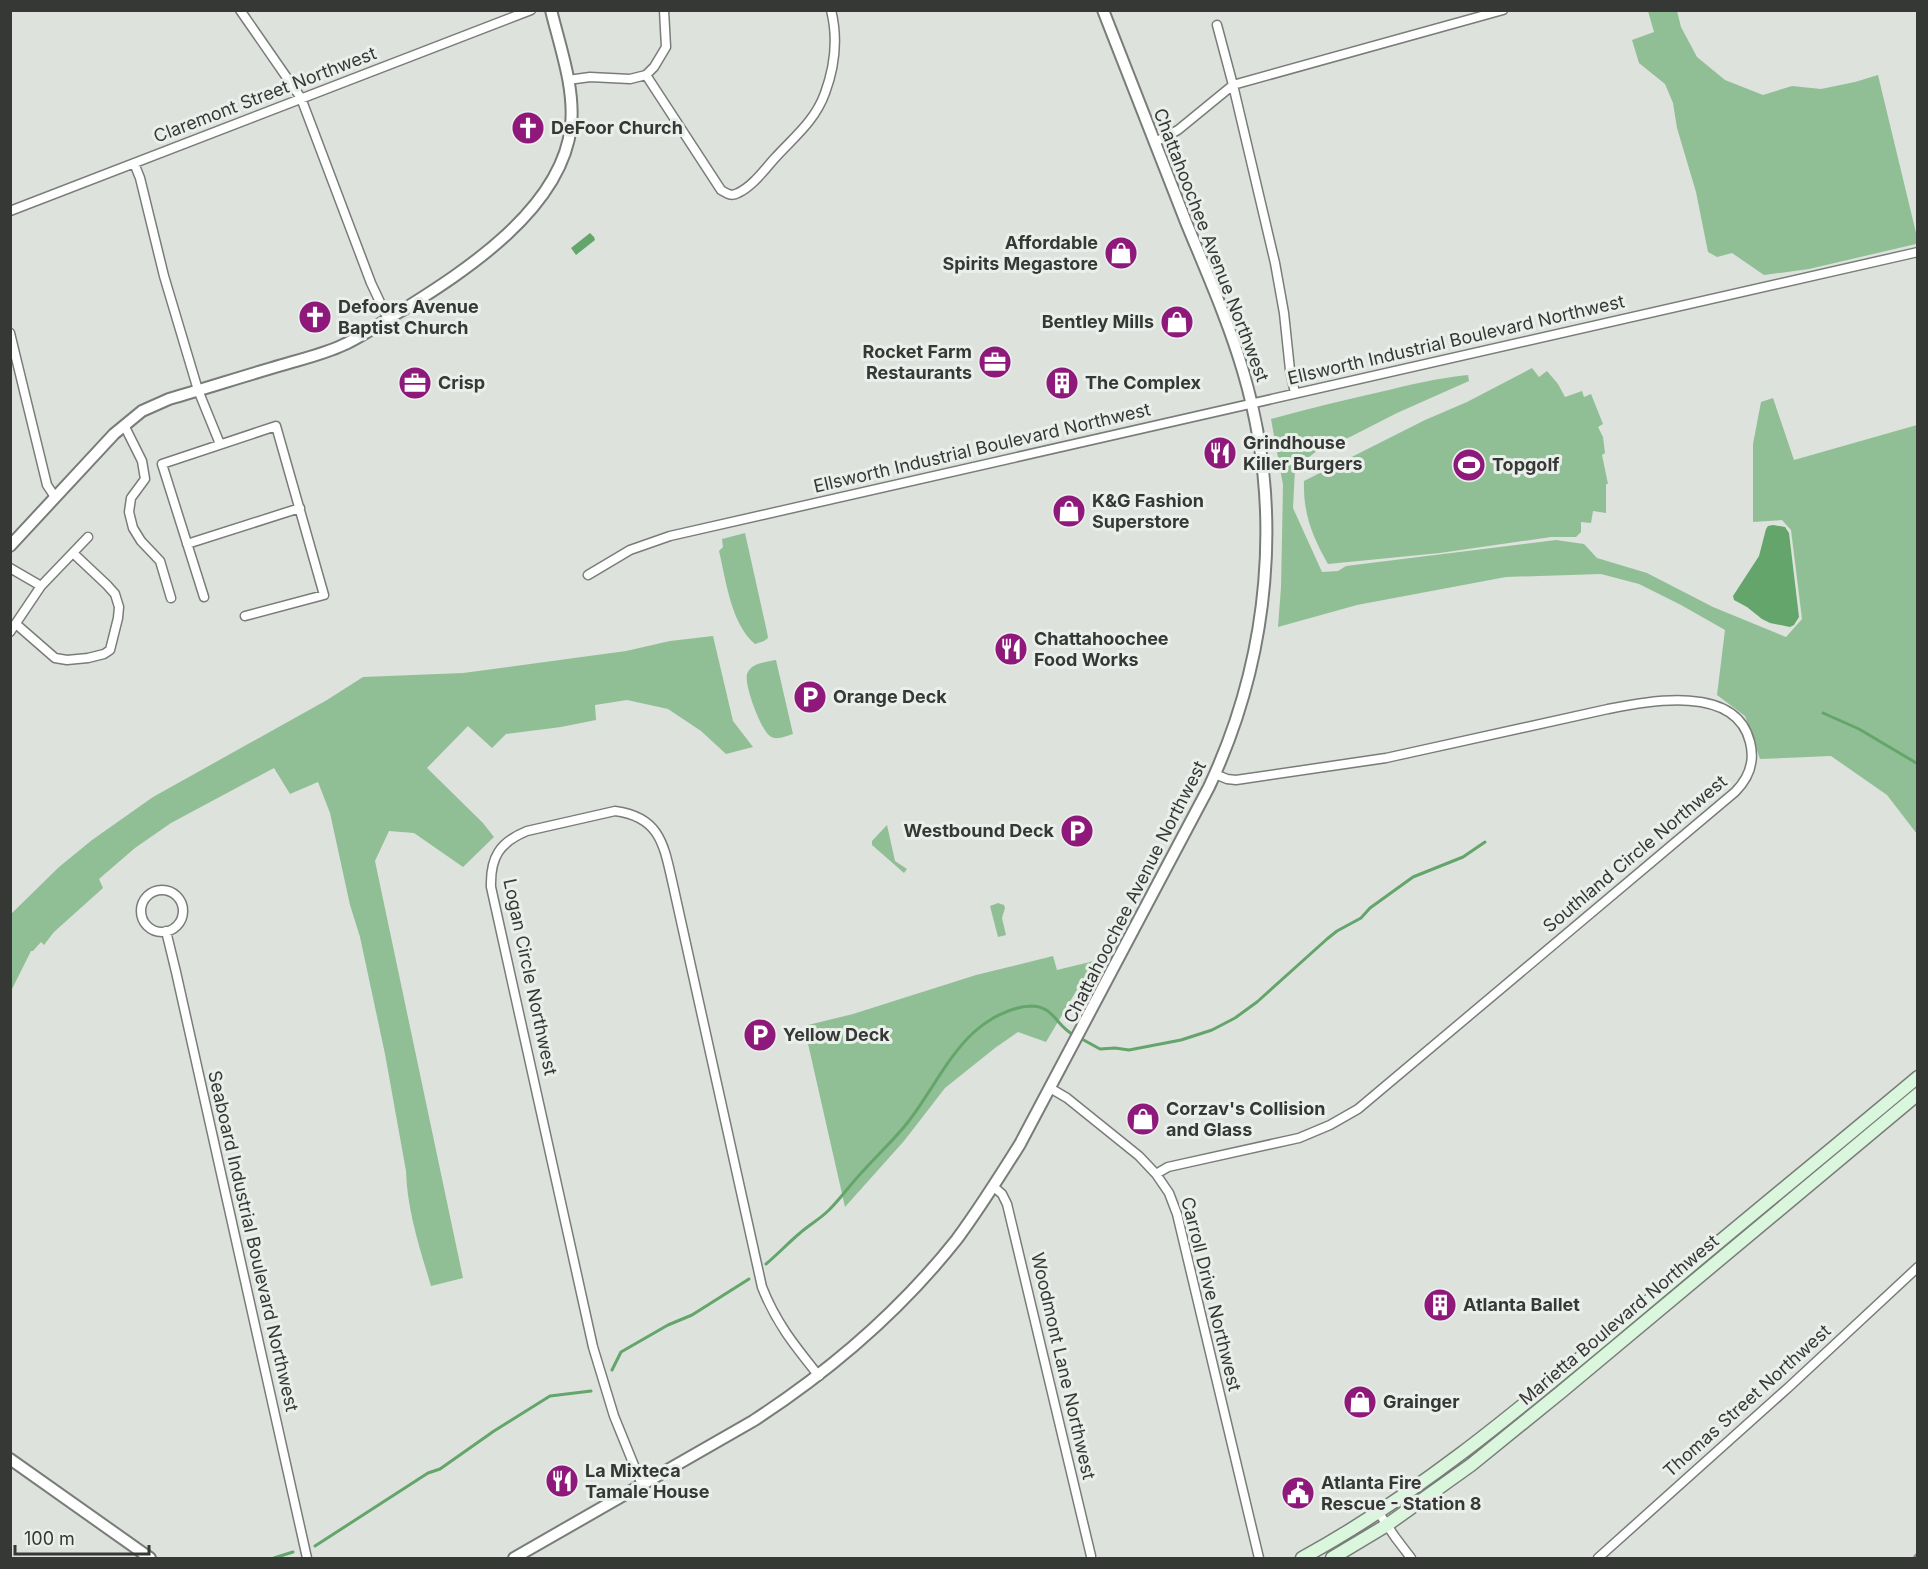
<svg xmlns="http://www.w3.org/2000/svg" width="1928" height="1569" viewBox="0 0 1928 1569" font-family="Inter,sans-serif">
<rect width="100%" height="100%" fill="#dde2dd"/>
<!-- green -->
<path fill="#91bf95" d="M1648 11H1677L1681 27 1697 57 1725 80 1763 95 1792 86 1821 89 1855 82 1878 75 1917 237 1916 244 1809 269 1764 275 1732 253 1717 257 1708 252 1696 192 1677 128 1673 103 1665 84 1639 63 1632 40 1654 32Z
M1532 368 1539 377 1547 371 1558 384 1565 397 1582 391 1584 397 1591 394 1603 424 1598 427 1603 437 1605 453 1602 455 1608 484H1606V513L1593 511 1591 523 1581 522V532L1576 537H1551L1440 553 1328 564C1312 536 1303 513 1304 481L1425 420 1467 402Z
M1468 375 1469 381 1397 413 1350 437 1318 450 1295 468 1293 508 1322 572 1338 571 1346 566 1556 540 1584 544 1597 558 1647 573 1713 607 1786 637 1802 619 1791 530 1782 520 1753 522V444L1761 402 1773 398 1794 460 1917 425V834L1887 795 1831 756 1760 759 1745 716 1717 695 1725 630 1681 605 1639 584 1601 574 1506 577 1357 605 1278 627 1281 587 1283 485 1271 419C1307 409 1344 400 1380 392 1409 385 1438 378 1468 375Z
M745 533 767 632 768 638 764 641 755 644C731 624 726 580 719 551L723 547 722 539Z
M713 636 733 721 753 747 726 754 701 731 668 709 627 700 595 705 596 720 561 727 506 734 492 748 468 726 427 768 483 823 494 837 463 867 414 833 389 831 375 861 463 1278 431 1286C420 1249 407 1210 406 1171L385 1054 360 937 350 905 330 813 318 782 290 794 274 768 171 823 135 848 99 879 103 888 54 932 44 945 41 942 33 951H31L11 991V914L59 867 92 840 153 797 327 700 363 677 463 673 626 651 670 641Z
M776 660 793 734C786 736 776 741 770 736 761 730 744 685 747 674 751 663 766 662 776 660Z
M887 825 895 861 907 869 904 873 872 845V841Z
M998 903 1004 905 1005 908 1002 918 1006 935 998 937 990 906Z
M1053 956 1057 970 1094 961 1046 1042 1018 1032 995 1048 945 1088 904 1141 845 1207 804 1026 853 1014 976 975Z"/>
<!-- water -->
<path fill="#63a56a" d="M590 233 594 237 595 240 576 255 571 248Z
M1773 525 1785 527 1789 533 1799 617 1794 625 1790 627 1770 623 1762 619 1747 607 1734 600 1733 596 1759 556 1766 529 1768 526Z"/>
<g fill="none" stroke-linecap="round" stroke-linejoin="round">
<!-- stream -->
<path stroke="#63a56a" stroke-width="3" d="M1823 713 1859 729 1918 764
M1080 1038 1100 1049 1115 1048 1129 1050 1181 1040 1212 1030 1235 1018 1257 1002 1327 939 1337 931 1361 918 1370 908 1413 877 1463 857 1485 842
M766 1264C778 1254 788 1243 800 1233 809 1225 820 1219 829 1210 842 1197 852 1182 865 1169 879 1153 895 1139 908 1122 930 1094 948 1056 973 1033 988 1019 1010 1007 1031 1006 1054 1006 1056 1026 1074 1035
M612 1370 621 1352 668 1325 692 1315 749 1279
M315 1546 428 1473 440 1469 494 1431 550 1396 591 1391
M274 1558 293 1552"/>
<defs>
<path id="minor" d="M240 10 301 98 371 283 388 319
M1217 25 1233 85 1275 263 1284 313 1290 370 1295 393
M646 75 721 190C726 193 731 197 738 193 753 186 764 170 775 158 794 137 815 121 825 93 835 66 838 38 831 10
M568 80 590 77 630 79 646 75 654 67 666 47 664 10
M1155 142 1178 130 1233 85 1503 10
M134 163 140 178 164 276 198 390 220 444
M10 211 531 10
M10 333 47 485 55 497
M124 425 142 461 145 479 131 498 129 512 133 528 141 541 160 561 171 598
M187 544 300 508
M10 568 41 586
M588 575 630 550 670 536 1918 252
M204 597 162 464 276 426 324 595 245 616
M16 624 55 658 67 660 88 658 104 654 110 650 118 618 119 607 115 594 107 585 73 553
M10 632 41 586 88 537
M141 911a21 21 0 1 1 42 0a21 21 0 1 1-42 0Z
M166 931 176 972 307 1558
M1050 1088 1067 1098 1139 1156 1156 1174 1169 1193 1177 1214 1259 1558
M1156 1174 1168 1167 1299 1138 1330 1125 1358 1109 1735 792C1749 778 1755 761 1750 742 1736 684 1649 701 1608 709L1386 758 1236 780 1227 779 1215 774
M994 1187 1002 1194 1007 1204 1091 1556
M642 1485 614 1416 593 1347 491 887C490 857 500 842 527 831L615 811C661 817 664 846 673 885L762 1287C776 1323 795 1346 819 1376
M1379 1513 1395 1537 1411 1558
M1598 1558 1790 1386 1918 1267"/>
<path id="tertiary" d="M10 546 114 434 142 411 169 399C207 388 244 376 282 365 302 359 324 354 343 345 363 336 382 322 401 311 465 271 562 209 571 126 575 88 560 47 551 10
M10 1459 150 1558
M514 1558 753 1421C830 1371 900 1311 957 1239 980 1208 1000 1176 1020 1144L1209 787C1270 657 1284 509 1243 371 1228 320 1206 271 1186 222 1159 152 1131 81 1103 10"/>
<path id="secondary" d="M1302 1558C1425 1491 1531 1399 1638 1310 1730 1232 1825 1155 1918 1077
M1332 1558 1387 1525 1471 1465 1561 1392 1918 1094"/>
</defs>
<!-- minor casing -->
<use href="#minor" stroke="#797d79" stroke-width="11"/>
<!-- tertiary casing -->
<use href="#tertiary" stroke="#797d79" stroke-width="14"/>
<!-- secondary casing -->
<use href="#secondary" stroke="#797d79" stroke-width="15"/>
<!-- minor -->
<use href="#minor" stroke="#fff" stroke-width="8"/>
<!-- tertiary -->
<use href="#tertiary" stroke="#fff" stroke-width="10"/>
<!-- secondary -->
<use href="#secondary" stroke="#daf6dd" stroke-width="12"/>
<!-- rail -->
<path stroke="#8c908c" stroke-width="3" stroke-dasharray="8 8" stroke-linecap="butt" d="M1914 1558 1918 1553"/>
</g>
<!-- icons -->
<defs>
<symbol id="church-disc" viewBox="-11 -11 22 22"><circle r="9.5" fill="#8e197a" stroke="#eaefeb"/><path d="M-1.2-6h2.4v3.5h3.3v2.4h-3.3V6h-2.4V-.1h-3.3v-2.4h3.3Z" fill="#fff"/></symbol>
<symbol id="shop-disc" viewBox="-11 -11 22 22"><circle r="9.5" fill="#8e197a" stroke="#eaefeb"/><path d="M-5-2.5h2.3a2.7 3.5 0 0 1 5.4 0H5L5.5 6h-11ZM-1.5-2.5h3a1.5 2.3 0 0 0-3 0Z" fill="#fff"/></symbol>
<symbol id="office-disc" viewBox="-11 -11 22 22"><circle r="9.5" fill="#8e197a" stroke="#eaefeb"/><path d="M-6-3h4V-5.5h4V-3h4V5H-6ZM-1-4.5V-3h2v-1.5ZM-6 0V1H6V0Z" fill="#fff"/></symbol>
<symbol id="building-disc" viewBox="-11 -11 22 22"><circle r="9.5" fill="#8e197a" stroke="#eaefeb"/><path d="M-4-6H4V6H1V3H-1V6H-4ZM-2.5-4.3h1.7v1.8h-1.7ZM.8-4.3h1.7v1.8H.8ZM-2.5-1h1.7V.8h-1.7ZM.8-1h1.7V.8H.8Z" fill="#fff"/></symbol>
<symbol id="restaurant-disc" viewBox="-11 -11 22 22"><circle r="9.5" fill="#8e197a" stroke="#eaefeb"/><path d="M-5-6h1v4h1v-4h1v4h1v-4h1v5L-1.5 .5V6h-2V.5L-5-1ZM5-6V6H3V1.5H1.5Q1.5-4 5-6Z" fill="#fff"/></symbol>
<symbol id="stadium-disc" viewBox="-11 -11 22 22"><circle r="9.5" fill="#8e197a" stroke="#eaefeb"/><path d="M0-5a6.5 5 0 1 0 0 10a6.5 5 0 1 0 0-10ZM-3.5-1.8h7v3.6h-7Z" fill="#fff"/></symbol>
<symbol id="parking-disc" viewBox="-11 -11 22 22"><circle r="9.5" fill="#8e197a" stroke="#eaefeb"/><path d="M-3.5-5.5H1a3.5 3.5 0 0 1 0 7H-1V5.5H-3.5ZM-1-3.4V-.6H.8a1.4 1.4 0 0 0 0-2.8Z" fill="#fff"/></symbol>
<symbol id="civic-disc" viewBox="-11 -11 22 22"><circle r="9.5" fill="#8e197a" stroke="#eaefeb"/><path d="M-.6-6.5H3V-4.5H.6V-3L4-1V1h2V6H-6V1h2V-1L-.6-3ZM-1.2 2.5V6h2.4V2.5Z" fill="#fff"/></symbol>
</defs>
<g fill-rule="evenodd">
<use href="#church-disc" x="509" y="109" width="38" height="38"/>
<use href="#shop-disc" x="1102" y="234" width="38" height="38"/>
<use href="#church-disc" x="296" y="298" width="38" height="38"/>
<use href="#shop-disc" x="1158" y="303" width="38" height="38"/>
<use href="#office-disc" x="976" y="343" width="38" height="38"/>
<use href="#office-disc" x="396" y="364" width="38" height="38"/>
<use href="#building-disc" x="1043" y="364" width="38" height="38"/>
<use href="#restaurant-disc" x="1201" y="434" width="38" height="38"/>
<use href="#stadium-disc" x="1450" y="446" width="38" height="38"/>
<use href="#shop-disc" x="1050" y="492" width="38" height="38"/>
<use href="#restaurant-disc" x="992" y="630" width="38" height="38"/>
<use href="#parking-disc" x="791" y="678" width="38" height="38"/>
<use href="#parking-disc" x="1058" y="812" width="38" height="38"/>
<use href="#parking-disc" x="741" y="1016" width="38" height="38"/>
<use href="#shop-disc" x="1124" y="1100" width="38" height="38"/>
<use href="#building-disc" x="1421" y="1286" width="38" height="38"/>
<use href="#shop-disc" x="1341" y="1383" width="38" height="38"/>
<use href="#restaurant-disc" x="543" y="1462" width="38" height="38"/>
<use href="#civic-disc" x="1279" y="1474" width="38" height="38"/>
</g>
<g text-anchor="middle" stroke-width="6" stroke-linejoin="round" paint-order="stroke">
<!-- street labels -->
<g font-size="18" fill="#363836" stroke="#eaefeb">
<text transform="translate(265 95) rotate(-21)" y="6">Claremont Street Northwest</text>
<text transform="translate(1211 245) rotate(69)" y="6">Chattahoochee Avenue Northwest</text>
<text transform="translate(1456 340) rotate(-13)" y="6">Ellsworth Industrial Boulevard Northwest</text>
<text transform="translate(982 448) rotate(-13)" y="6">Ellsworth Industrial Boulevard Northwest</text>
<text transform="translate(1635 854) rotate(-40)" y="6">Southland Circle Northwest</text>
<text transform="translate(1135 892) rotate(-63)" y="6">Chattahoochee Avenue Northwest</text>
<text transform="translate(530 977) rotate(78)" y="6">Logan Circle Northwest</text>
<text transform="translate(253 1241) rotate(77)" y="6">Seaboard Industrial Boulevard Northwest</text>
<text transform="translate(1211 1294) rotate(76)" y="6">Carroll Drive Northwest</text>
<text transform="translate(1619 1320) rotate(-40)" y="6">Marietta Boulevard Northwest</text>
<text transform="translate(1063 1366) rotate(77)" y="6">Woodmont Lane Northwest</text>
<text transform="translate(1747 1401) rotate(-42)" y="6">Thomas Street Northwest</text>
</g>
<!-- poi labels -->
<g font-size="18" font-weight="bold" fill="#363836" stroke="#eaefeb" text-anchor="start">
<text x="551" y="134">DeFoor Church</text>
<text x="1098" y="249" text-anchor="end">Affordable<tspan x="1098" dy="21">Spirits Megastore</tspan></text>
<text x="338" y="313">Defoors Avenue<tspan x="338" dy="21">Baptist Church</tspan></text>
<text x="1154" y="328" text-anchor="end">Bentley Mills</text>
<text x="972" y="358" text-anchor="end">Rocket Farm<tspan x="972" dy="21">Restaurants</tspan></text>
<text x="438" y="389">Crisp</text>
<text x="1085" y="389">The Complex</text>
<text x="1243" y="449">Grindhouse<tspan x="1243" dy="21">Killer Burgers</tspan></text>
<text x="1492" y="471">Topgolf</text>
<text x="1092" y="507">K&amp;G Fashion<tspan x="1092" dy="21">Superstore</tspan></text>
<text x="1034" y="645">Chattahoochee<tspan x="1034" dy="21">Food Works</tspan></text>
<text x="833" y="703">Orange Deck</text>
<text x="1054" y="837" text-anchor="end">Westbound Deck</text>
<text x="783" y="1041">Yellow Deck</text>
<text x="1166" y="1115">Corzav's Collision<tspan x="1166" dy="21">and Glass</tspan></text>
<text x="1463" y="1311">Atlanta Ballet</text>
<text x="1383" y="1408">Grainger</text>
<text x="585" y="1477">La Mixteca<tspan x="585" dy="21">Tamale House</tspan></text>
<text x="1321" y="1489">Atlanta Fire<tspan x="1321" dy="21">Rescue - Station 8</tspan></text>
</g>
</g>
<!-- border -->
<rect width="1928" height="1569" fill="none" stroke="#363836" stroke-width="24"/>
<!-- scale -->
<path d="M15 1545v9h134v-9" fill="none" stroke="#363836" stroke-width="3"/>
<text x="24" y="1545" font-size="18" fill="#363836" stroke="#eaefeb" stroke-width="4.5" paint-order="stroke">100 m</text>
</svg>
